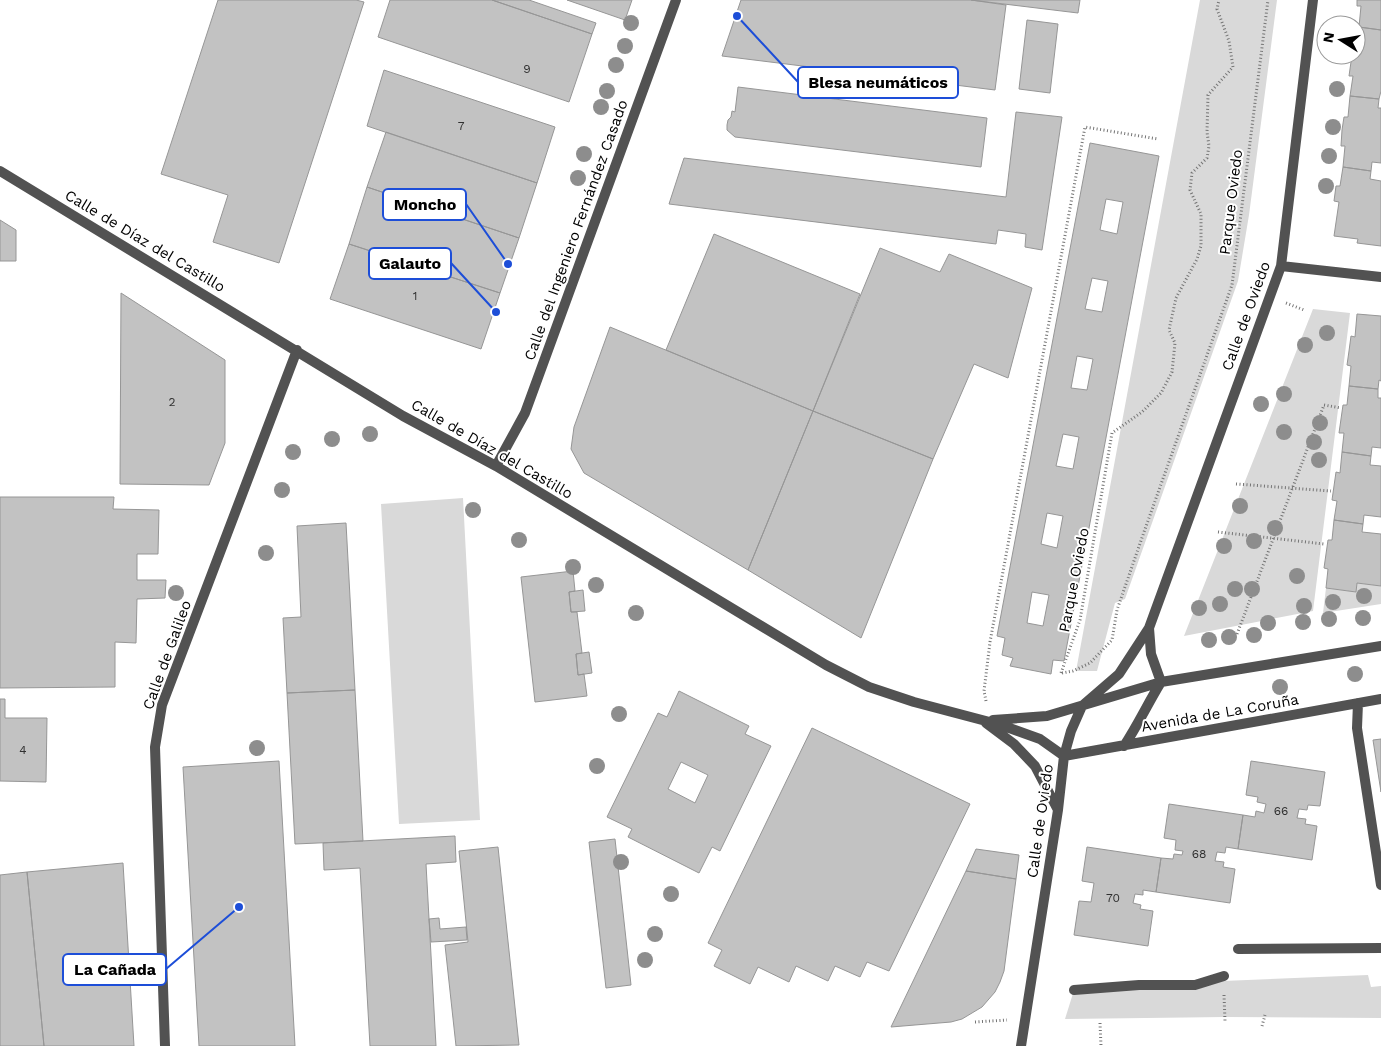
<svg xmlns="http://www.w3.org/2000/svg" width="1381" height="1046" viewBox="0 0 1381 1046" font-family="'Work Sans',sans-serif">
<rect width="100%" height="100%" fill="#fff"/>
<!-- green -->
<path fill="#d9d9d9" d="M1200 0H1277L1249 215 1238 281 1125 599 1115 603 1097 671H1076Z
M1313 309 1350 313 1313 611 1184 636Z
M463 498 480 820 399 824 381 504Z
M1357 583 1381 586V604L1323 613 1326 588 1356 592Z
M1368 975 1371 987 1381 986V1018L1225 1017 1065 1019 1075 987Z"/>
<!-- building -->
<path fill="#c2c2c2" stroke="#969696" fill-rule="evenodd" d="M218 0H356L364 2 279 263 213 242 228 195 161 174Z
M390 0H492L592 34 569 102 378 37Z
M492 0H529L596 23 592 34Z
M567 0H632L625 20Z
M741 0H971L1006 5 995 90 722 56Z
M971 0H1080L1078 13Z
M1357 0H1381V30L1359 27 1361 6H1357Z
M1027 20 1058 24 1050 93 1019 89Z
M1359 27 1381 30V91L1379 99 1350 96 1353 76H1349L1352 55H1356Z
M384 70 555 127 537 183 367 126Z
M738 87 987 118 981 167 735 137 727 130V125L728 120 731 117 732 111 735 112Z
M1350 96 1379 99 1378 108H1381V163L1372 162 1371 171 1343 167 1345 146H1341L1342 130 1344 117H1348Z
M1016 112 1062 117 1042 250 1025 247 1026 234 998 230 996 244 669 204 684 158 1006 197Z
M386 132 537 183 519 238 367 187Z
M1090 143 1159 156 1064 661 1053 660 1051 674 1010 666 1013 658 1002 655 1005 638 997 636ZM1106 199 1123 202 1117 234 1100 230ZM1092 278 1108 281 1102 312 1085 309ZM1077 356 1093 359 1087 390 1071 388ZM1063 434 1079 437 1073 469 1056 466ZM1047 513 1063 516 1057 548 1041 544ZM1032 592 1049 595 1043 626 1027 623Z
M1343 167 1371 171 1370 179 1381 181V246L1357 243 1358 239 1334 236 1339 202 1334 201 1336 186H1340Z
M367 187 519 238 500 293 349 244Z
M0 220 16 230V261H0Z
M714 234 860 294 813 411 666 350Z
M349 244 500 293 481 349 330 299Z
M880 248 940 272 949 254 1032 288 1008 378 974 364 933 459 813 411Z
M121 293 225 360V443L209 485 120 484Z
M1357 314 1381 316V381L1379 380 1378 389 1349 386 1351 366 1347 365 1349 351 1351 336 1355 337Z
M610 327 813 411 748 570 584 473 571 449 574 427Z
M1349 386 1378 389V398H1381V448L1372 447 1371 456 1342 452 1344 433H1339L1343 405H1347Z
M813 411 933 459 861 638 748 570Z
M1342 452 1371 456 1370 465 1381 466V517L1364 515 1363 524 1334 520 1337 501 1332 500 1336 472 1340 473Z
M0 497H114L113 509 159 510 158 554H137V580H166L165 598 137 599 136 643 115 642V687L0 688Z
M1334 520 1363 524 1362 532 1381 534V586L1357 583 1356 592 1326 588 1328 569 1324 568 1328 540H1332Z
M346 523 355 690 287 693 283 618 301 617 297 526Z
M573 571 575 591 569 592 571 612H577L582 653 576 654 578 675 584 674 587 696 535 702 521 577Z
M583 590 585 611 571 612 569 592Z
M589 652 592 673 578 675 576 654Z
M355 690 363 841 295 844 287 693Z
M679 691 749 726 745 734 771 746 720 851 712 847 699 873 628 837 632 829 607 817 658 713 667 717ZM681 762 708 775 695 803 668 789Z
M0 699H5V718H47L46 782 0 781Z
M812 728 970 804 889 971 867 962 860 977 835 966 828 981 796 966 789 982 758 967 750 984 714 966 722 950 708 943Z
M1381 739V792L1373 740Z
M279 761 295 1046H199L183 767Z
M1251 761 1325 772 1320 806 1308 805 1307 810 1299 809 1297 818 1306 819 1305 824 1317 826 1312 860 1238 849 1243 815 1255 817 1256 811 1264 813 1266 804 1257 802 1258 797 1246 795Z
M1169 804 1243 815 1238 849 1226 847 1225 853 1217 852 1215 861 1224 862 1223 867 1235 869 1230 903 1156 892 1161 858 1173 859 1174 854 1182 855 1183 851 1175 850 1176 840 1164 838Z
M455 836 456 862 426 864 436 1046H370L360 868 324 870 323 843Z
M615 839 631 985 606 988 589 842Z
M498 847 519 1045 456 1046 445 945 468 942 459 851Z
M1087 847 1161 858 1156 892 1143 890V895L1135 894 1133 903 1141 905 1140 909 1153 911 1148 946 1074 935 1079 901 1091 902 1094 883 1082 881Z
M976 849 1019 855 1016 879 966 871Z
M123 863 134 1046H44L27 872Z
M966 871 1016 879 1004 971 1000 982 995 992 982 1007 962 1019 951 1022 891 1027Z
M27 872 44 1046H0V875Z
M439 918 440 929 466 927 467 940 431 942 429 919Z"/>
<g fill="none" stroke-linecap="round" stroke-linejoin="round">
<!-- path -->
<path stroke="#747474" stroke-width="3" stroke-dasharray="1 2.5" stroke-linecap="butt" d="M1286 303 1304 310
M1236 484 1331 491
M1218 532 1324 544
M1237 634 1324 405 1341 408
M1061 673 1080 620 1112 433 1142 412 1161 393 1172 372 1175 343 1169 330 1176 298 1197 259 1201 246V214L1190 190 1192 173 1207 158 1209 146 1207 132 1208 95 1233 67 1229 41 1217 9 1219 0
M1062 673 1073 671 1090 663 1112 640 1117 610 1144 532 1232 285 1268 0
M986 701 984 691 990 642 1085 127 1158 139
M1224 995 1225 1021
M975 1022 1007 1020
M1100 1023 1101 1046
M1262 1026 1265 1015"/>
<!-- street -->
<path stroke="#525252" stroke-width="10" d="M0 171 403 416 496 466 826 665 869 687 914 702 1001 725 1040 739 1064 756
M1281 266 1381 277
M496 466 525 413 676 0
M1358 703 1357 728 1381 885
M993 720 1047 716 1161 682 1381 646
M986 723 1014 744 1035 766 1058 810
M1124 746C1138 725 1148 703 1161 682L1151 654 1149 628
M1064 756 1381 699
M1238 949 1381 948
M1074 990 1139 985H1195L1224 976
M165 1046 155 747 162 705 297 350
M1021 1046 1058 810 1064 756 1071 731 1082 706 1119 674 1149 628 1281 266 1313 0"/>
</g>
<!-- trees -->
<g fill="#8d8d8d">
<circle cx="631" cy="23" r="8"/>
<circle cx="625" cy="46" r="8"/>
<circle cx="616" cy="65" r="8"/>
<circle cx="1337" cy="89" r="8"/>
<circle cx="607" cy="91" r="8"/>
<circle cx="601" cy="107" r="8"/>
<circle cx="1333" cy="127" r="8"/>
<circle cx="584" cy="154" r="8"/>
<circle cx="1329" cy="156" r="8"/>
<circle cx="578" cy="178" r="8"/>
<circle cx="1326" cy="186" r="8"/>
<circle cx="1327" cy="333" r="8"/>
<circle cx="1305" cy="345" r="8"/>
<circle cx="1284" cy="394" r="8"/>
<circle cx="1261" cy="404" r="8"/>
<circle cx="1320" cy="423" r="8"/>
<circle cx="1284" cy="432" r="8"/>
<circle cx="370" cy="434" r="8"/>
<circle cx="332" cy="439" r="8"/>
<circle cx="1314" cy="442" r="8"/>
<circle cx="293" cy="452" r="8"/>
<circle cx="1319" cy="460" r="8"/>
<circle cx="282" cy="490" r="8"/>
<circle cx="1240" cy="506" r="8"/>
<circle cx="473" cy="510" r="8"/>
<circle cx="1275" cy="528" r="8"/>
<circle cx="519" cy="540" r="8"/>
<circle cx="1254" cy="541" r="8"/>
<circle cx="1224" cy="546" r="8"/>
<circle cx="266" cy="553" r="8"/>
<circle cx="573" cy="567" r="8"/>
<circle cx="1297" cy="576" r="8"/>
<circle cx="596" cy="585" r="8"/>
<circle cx="1235" cy="589" r="8"/>
<circle cx="1252" cy="589" r="8"/>
<circle cx="176" cy="593" r="8"/>
<circle cx="1364" cy="596" r="8"/>
<circle cx="1333" cy="602" r="8"/>
<circle cx="1220" cy="604" r="8"/>
<circle cx="1304" cy="606" r="8"/>
<circle cx="1199" cy="608" r="8"/>
<circle cx="636" cy="613" r="8"/>
<circle cx="1363" cy="618" r="8"/>
<circle cx="1329" cy="619" r="8"/>
<circle cx="1303" cy="622" r="8"/>
<circle cx="1268" cy="623" r="8"/>
<circle cx="1254" cy="635" r="8"/>
<circle cx="1229" cy="637" r="8"/>
<circle cx="1209" cy="640" r="8"/>
<circle cx="1355" cy="674" r="8"/>
<circle cx="1280" cy="687" r="8"/>
<circle cx="619" cy="714" r="8"/>
<circle cx="257" cy="748" r="8"/>
<circle cx="597" cy="766" r="8"/>
<circle cx="621" cy="862" r="8"/>
<circle cx="671" cy="894" r="8"/>
<circle cx="655" cy="934" r="8"/>
<circle cx="645" cy="960" r="8"/>
</g>
<g text-anchor="middle" stroke-width="4" stroke-linejoin="round" paint-order="stroke">
<!-- number labels -->
<g font-size="12" fill="#303030">
<text x="527" y="73">9</text>
<text x="461" y="130">7</text>
<text x="415" y="300">1</text>
<text x="172" y="406">2</text>
<text x="23" y="754">4</text>
<text x="1281" y="815">66</text>
<text x="1199" y="858">68</text>
<text x="1113" y="902">70</text>
</g>
<!-- street labels -->
<g font-size="15" fill="#000" stroke="#fff">
<text transform="translate(1231 202) rotate(-83)" y="5">Parque Oviedo</text>
<text transform="translate(576 230) rotate(-70)" y="5">Calle del Ingeniero Fernández Casado</text>
<text transform="translate(145 241) rotate(31)" y="5">Calle de Díaz del Castillo</text>
<text transform="translate(1246 316) rotate(-70)" y="5">Calle de Oviedo</text>
<text transform="translate(492 449) rotate(30)" y="5">Calle de Díaz del Castillo</text>
<text transform="translate(1074 580) rotate(-79)" y="5">Parque Oviedo</text>
<text transform="translate(167 655) rotate(-70)" y="5">Calle de Galileo</text>
<text transform="translate(1220 713) rotate(-10)" y="5">Avenida de La Coruña</text>
<text transform="translate(1040 821) rotate(-82)" y="5">Calle de Oviedo</text>
</g>
</g>
<!-- callouts -->
<path fill="none" stroke="#1d4ed8" stroke-width="2" d="M737 16L798 82M508 264L466 204M496 312L451 263M239 907L166 969"/>
<g fill="#1d4ed8" stroke="#fff" stroke-width="2">
<circle cx="737" cy="16" r="5"/>
<circle cx="508" cy="264" r="5"/>
<circle cx="496" cy="312" r="5"/>
<circle cx="239" cy="907" r="5"/>
</g>
<g fill="#fff" stroke="#1d4ed8" stroke-width="2">
<rect x="798" y="67" width="160" height="31" rx="5"/>
<rect x="383" y="189" width="83" height="31" rx="5"/>
<rect x="369" y="248" width="82" height="31" rx="5"/>
<rect x="63" y="954" width="103" height="31" rx="5"/>
</g>
<g font-size="16" text-anchor="middle" font-weight="bold" fill="#000">
<text x="878" y="88">Blesa neumáticos</text>
<text x="425" y="210">Moncho</text>
<text x="410" y="269">Galauto</text>
<text x="115" y="975">La Cañada</text>
</g>
<!-- north arrow -->
<g transform="translate(1341 40) rotate(281)"><circle r="24" fill="#ffffff" stroke="#999999"/>
<path d="M0-4L9 19L0 12L-9 19Z" fill="#000000"/>
<text y="-8" font-size="14" font-weight="bold" text-anchor="middle" fill="#000000">N</text>
</g>
</svg>
